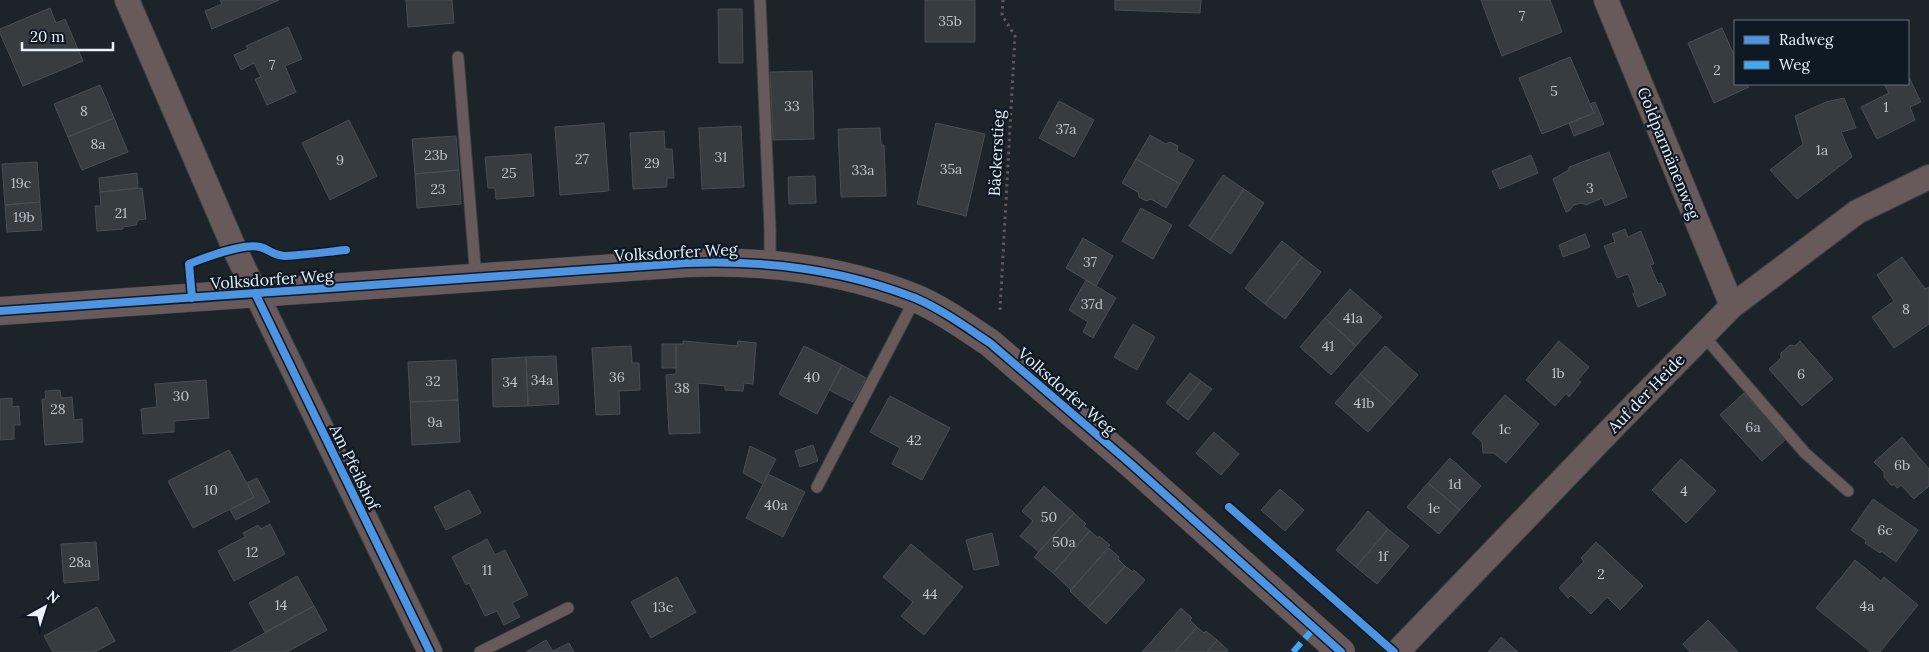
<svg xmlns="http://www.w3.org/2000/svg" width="1929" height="652" viewBox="0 0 1929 652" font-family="Lora,serif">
<rect width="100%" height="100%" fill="#1c2329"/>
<!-- building -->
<path fill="#373c41" stroke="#494e54" d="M220 0H279L212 29 205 11 222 4Z
M406 0H452L454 23 408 27Z
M925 0H975V42H925Z
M1115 0H1201L1200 13 1115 10Z
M1481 0H1550L1562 32 1502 56Z
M50 8 56 23 65 19 83 61 23 86 0 33V29Z
M718 9H742L743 63H719Z
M288 27 302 59 285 66 296 92 267 105 255 79 261 77 254 63 241 70 234 55 248 49 246 46Z
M1722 28 1735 57V84H1747L1749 87 1714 103 1688 43Z
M1570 57 1594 113 1542 134 1519 78Z
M812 71 814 139 773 140 770 72Z
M1908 75 1921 102 1910 107 1915 120 1877 139 1861 107 1889 93 1884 84H1908Z
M100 85 114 118 68 137 54 104Z
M1844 98 1856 128 1841 132 1852 157 1797 199 1770 170 1803 144 1795 116 1826 102Z
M1059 101 1094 120 1074 157 1039 138Z
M1595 102 1604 124 1574 136 1569 123 1594 113 1590 104Z
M114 118 128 152 82 170 68 137Z
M349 120 377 176 330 200 302 143Z
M604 123 609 191 560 195 555 127Z
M936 123 985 134 966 216 917 204Z
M741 126 744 187 702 189 699 128Z
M880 128 881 145H884L886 196 841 197 838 129Z
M664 131 665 149H672L674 178H667V187L633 189 630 133Z
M1150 135 1166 144 1170 142 1178 146 1177 151 1194 160 1180 184 1136 159Z
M456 136 459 170 415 174 412 139Z
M1609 152 1627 197 1605 206 1602 198 1586 205 1581 203 1574 205 1569 211 1566 212 1553 179 1569 170V167Z
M531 154 534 196 496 199 495 188H488L485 157Z
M1531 155 1538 173 1500 189 1492 171Z
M1136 159 1180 184 1166 208 1151 199 1146 201 1139 197 1138 192 1122 183Z
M37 162 40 202 5 205 2 164Z
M459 170 461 204 417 208 415 174Z
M137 173 138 188 100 192 99 178Z
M1223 175 1244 189 1210 240 1189 226Z
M815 176 816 203 789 204 788 177Z
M142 188 146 219 138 220 136 225 123 227V229L97 231 95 206H101L100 192Z
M1244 189 1264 203 1231 254 1210 240Z
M40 202 42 230 7 232 5 205Z
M1141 208 1172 225 1153 259 1122 241Z
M1625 229 1628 237 1641 231 1654 264 1650 265 1658 284 1661 283 1666 295 1638 307 1633 294 1635 292 1628 274 1617 278 1604 246 1615 242 1612 234Z
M1585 234 1590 247 1563 257 1559 245Z
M1083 238 1113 256 1096 286 1066 268Z
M1282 241 1302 257 1265 304 1245 288Z
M1302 257 1321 272 1285 319 1265 304Z
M1902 257 1925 289 1929 287V324L1894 348 1872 317 1894 301 1877 275Z
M1086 280 1116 298 1093 338 1083 332 1088 322 1069 310Z
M1350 289 1382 317 1356 346 1325 318Z
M1325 318 1356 346 1331 375 1300 347Z
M1133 324 1155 337 1137 370 1114 357Z
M683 341 737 346 738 341 756 343 753 384 744 383 743 391 725 390V386L698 383 700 433 669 434 666 375 676 374V344H683Z
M1559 341 1589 367 1578 380 1581 382 1569 397 1566 393 1555 406 1526 380Z
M1800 341 1833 379 1802 406 1769 369 1781 358V353L1790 345 1795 346Z
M662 344H676V368H662Z
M631 346 632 363H639L640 390 619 391 620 414 596 415 592 348Z
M804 346 842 365 817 414 779 394Z
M1385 346 1418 375 1393 404 1360 374Z
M556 356 559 404 528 406 526 357Z
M526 357 528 406 493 407 492 359Z
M456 360 458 400 410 402 408 362Z
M842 365 866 378 853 402 829 390Z
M1190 373 1201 381 1177 411 1166 403Z
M1360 374 1393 404 1368 432 1335 403Z
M206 380 209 418 174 421V432L143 434 141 409 157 407 155 384Z
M1201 381 1212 389 1188 420 1177 411Z
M60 390 61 398 72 397 74 420 82 419 83 442 45 445 42 399H46L45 391Z
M1744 393 1786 439 1762 461 1720 415Z
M1505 395 1539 424 1506 463 1494 453H1483L1482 442 1472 433Z
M890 396 950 428 922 480 892 464 900 448 870 432Z
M12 398V407L19 406 20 425H14V439L0 440V399Z
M458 400 460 442 412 445 410 402Z
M1214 432 1239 454 1221 475 1196 453Z
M1902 437 1929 469V486L1914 499 1901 485 1897 488 1895 485H1891L1884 477V472L1874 462Z
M813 445 818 461 800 467 795 451Z
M750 446 776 459 763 484 743 473Z
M229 450 254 497 193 528 168 481Z
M1450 458 1481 486 1460 510 1428 483Z
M1681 459 1716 491 1686 523 1652 490Z
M768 474 805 492 783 537 746 518Z
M257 478 270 502 236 520 230 510 254 497 247 483Z
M1428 483 1460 510 1439 534 1407 507Z
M1044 486 1074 513 1039 552 1020 536 1033 521 1022 511Z
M1280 489 1304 510 1285 531 1261 510Z
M469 490 481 513 446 530 434 507Z
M1873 499 1918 530 1896 562 1881 551 1880 553 1865 543 1866 540 1851 530Z
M1368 511 1388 529 1356 567 1336 550Z
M1074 513 1086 524 1084 526 1090 531 1053 573 1034 557Z
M270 524 285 554 234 581 218 551 245 537 243 533 258 525 261 529Z
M1388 529 1409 546 1377 584 1356 567Z
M1090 531 1098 538 1099 536 1110 545 1071 590 1053 573Z
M992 533 999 565 974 570 966 540Z
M487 539 495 555 505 550 528 595 512 603 520 617 504 625 497 611 485 616 469 583 466 585 452 557Z
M96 542 99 580 64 583 61 544Z
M1596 542 1643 586 1620 610 1607 597 1591 614 1571 595 1568 598 1559 588 1584 561 1581 558Z
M911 544 963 587 924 635 901 616 913 602 883 577Z
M1109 548 1119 557 1118 559 1125 566 1088 608 1070 591Z
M1855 560 1881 581 1884 577 1918 605 1880 652H1871L1816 608Z
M1125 566 1133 572 1134 570 1145 580 1106 624 1088 608Z
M297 576 314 606 265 632 249 603Z
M677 577 696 612 651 638 631 602Z
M314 606 327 630 287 652H230Z
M97 607 115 641 95 652H53L44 636Z
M1181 608 1192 618 1190 620 1197 627 1175 652H1142Z
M1708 620 1738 652H1690L1683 644Z
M1197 627 1204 633 1206 631 1217 640 1207 652H1175Z
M1501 637 1518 652H1488Z
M546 640 553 651 569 643 574 652H526Z
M1217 640 1228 650 1226 652H1207Z"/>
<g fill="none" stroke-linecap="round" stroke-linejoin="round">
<defs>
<path id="service" d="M760 0 770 229V264
M458 57 476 279
M1703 335 1805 453 1848 491
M817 487 915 299
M480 652 568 608"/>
<path id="minor" d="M127 0 235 250 430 652
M1606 0 1732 306
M1397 652 1619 421 1732 306 1857 212 1929 177"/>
<path id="tertiary" d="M0 311 687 263C765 260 842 269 915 298 941 309 966 327 990 343L1131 464 1341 652"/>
</defs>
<!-- service casing -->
<use href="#service" stroke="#3a4045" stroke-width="13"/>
<!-- minor casing -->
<use href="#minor" stroke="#3a4045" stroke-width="26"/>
<!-- tertiary casing -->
<use href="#tertiary" stroke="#3a4045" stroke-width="29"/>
<!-- path -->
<path stroke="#5f595d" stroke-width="3" stroke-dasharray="2.5 4" stroke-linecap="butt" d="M1000 310 1015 36 1002 15 1003 0"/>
<!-- service -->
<use href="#service" stroke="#68595b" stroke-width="11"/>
<!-- minor -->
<use href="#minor" stroke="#68595b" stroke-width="24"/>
<!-- tertiary -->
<use href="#tertiary" stroke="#68595b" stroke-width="28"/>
<!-- quiet -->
<path stroke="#3fa9f5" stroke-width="6" stroke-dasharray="12 6" stroke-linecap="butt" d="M1293 652 1314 628"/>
<defs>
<path id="cycleway" d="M255 293 430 652
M192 298 189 264C204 258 244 243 260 247 269 249 273 256 285 256 305 255 326 252 346 250
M0 311 687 263C765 260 842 269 915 298 941 309 966 327 990 343L1131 464 1341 652
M1229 507 1394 652"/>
</defs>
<!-- cycleway casing -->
<use href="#cycleway" stroke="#0e1924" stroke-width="11"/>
<!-- cycleway -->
<use href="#cycleway" stroke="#4d94e3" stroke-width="8"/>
</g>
<g text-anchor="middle" stroke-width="4.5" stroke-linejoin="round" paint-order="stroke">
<!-- number labels -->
<g font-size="14" fill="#bdc4cb">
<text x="1522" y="21">7</text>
<text x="950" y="26">35b</text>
<text x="272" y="70">7</text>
<text x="1717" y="75">2</text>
<text x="1554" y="96">5</text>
<text x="792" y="111">33</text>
<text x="1886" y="112">1</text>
<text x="84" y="116">8</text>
<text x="1066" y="134">37a</text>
<text x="98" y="149">8a</text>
<text x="1822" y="155">1a</text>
<text x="436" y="160">23b</text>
<text x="721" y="162">31</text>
<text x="582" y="164">27</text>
<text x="340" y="165">9</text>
<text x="652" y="168">29</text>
<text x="951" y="174">35a</text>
<text x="863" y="175">33a</text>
<text x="509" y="178">25</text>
<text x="21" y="188">19c</text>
<text x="1590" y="193">3</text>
<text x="438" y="194">23</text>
<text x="121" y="218">21</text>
<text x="24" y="222">19b</text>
<text x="1090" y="267">37</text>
<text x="1092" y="309">37d</text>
<text x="1906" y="314">8</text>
<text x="1353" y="323">41a</text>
<text x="1328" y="351">41</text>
<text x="1558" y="378">1b</text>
<text x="1801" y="379">6</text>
<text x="617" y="382">36</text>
<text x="812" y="382">40</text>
<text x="542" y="385">34a</text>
<text x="433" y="386">32</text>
<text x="510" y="387">34</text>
<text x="682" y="393">38</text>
<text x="181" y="401">30</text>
<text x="1364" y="408">41b</text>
<text x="58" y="414">28</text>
<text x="435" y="427">9a</text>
<text x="1753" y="432">6a</text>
<text x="1505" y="434">1c</text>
<text x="914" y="445">42</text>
<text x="1902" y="470">6b</text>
<text x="1455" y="489">1d</text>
<text x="211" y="495">10</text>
<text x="1684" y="496">4</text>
<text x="776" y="510">40a</text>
<text x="1434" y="513">1e</text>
<text x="1049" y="522">50</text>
<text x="1885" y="535">6c</text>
<text x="1064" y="547">50a</text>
<text x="252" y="557">12</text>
<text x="1383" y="561">1f</text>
<text x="80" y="567">28a</text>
<text x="487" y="575">11</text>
<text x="1601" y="579">2</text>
<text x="930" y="599">44</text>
<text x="281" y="610">14</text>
<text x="1867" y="611">4a</text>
<text x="663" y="612">13c</text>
</g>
<!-- street labels -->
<g font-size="16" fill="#eaf2f9" stroke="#0e1924">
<text transform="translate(996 153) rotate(-87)" y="6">Bäckerstieg</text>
<text transform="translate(1669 153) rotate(68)" y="6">Goldparmänenweg</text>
<text transform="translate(676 252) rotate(-3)" y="6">Volksdorfer Weg</text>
<text transform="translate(272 279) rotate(-4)" y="6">Volksdorfer Weg</text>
<text transform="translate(1067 391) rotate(41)" y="6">Volksdorfer Weg</text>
<text transform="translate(1646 393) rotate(-46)" y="6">Auf der Heide</text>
<text transform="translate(355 467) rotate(64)" y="6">Am Pfeilshof</text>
</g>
</g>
<!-- legend -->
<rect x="1734" y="20" width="175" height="65" fill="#0e1924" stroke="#667079"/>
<rect x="1744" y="36" width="25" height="8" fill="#4d94e3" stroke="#667079"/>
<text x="1779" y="45" font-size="15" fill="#eaf2f9">Radweg</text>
<rect x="1744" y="61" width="25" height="8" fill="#3fa9f5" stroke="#667079"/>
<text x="1779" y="70" font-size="15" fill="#eaf2f9">Weg</text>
<!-- north arrow -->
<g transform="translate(45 607) rotate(39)" stroke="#0e1924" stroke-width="4" paint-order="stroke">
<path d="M0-4L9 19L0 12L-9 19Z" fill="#eaf2f9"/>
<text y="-8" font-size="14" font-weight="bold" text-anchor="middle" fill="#eaf2f9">N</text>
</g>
<!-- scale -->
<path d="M22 42v8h91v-8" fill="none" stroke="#eaf2f9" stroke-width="2.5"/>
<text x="30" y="42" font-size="15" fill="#eaf2f9" stroke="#0e1924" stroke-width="4" paint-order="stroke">20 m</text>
</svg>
